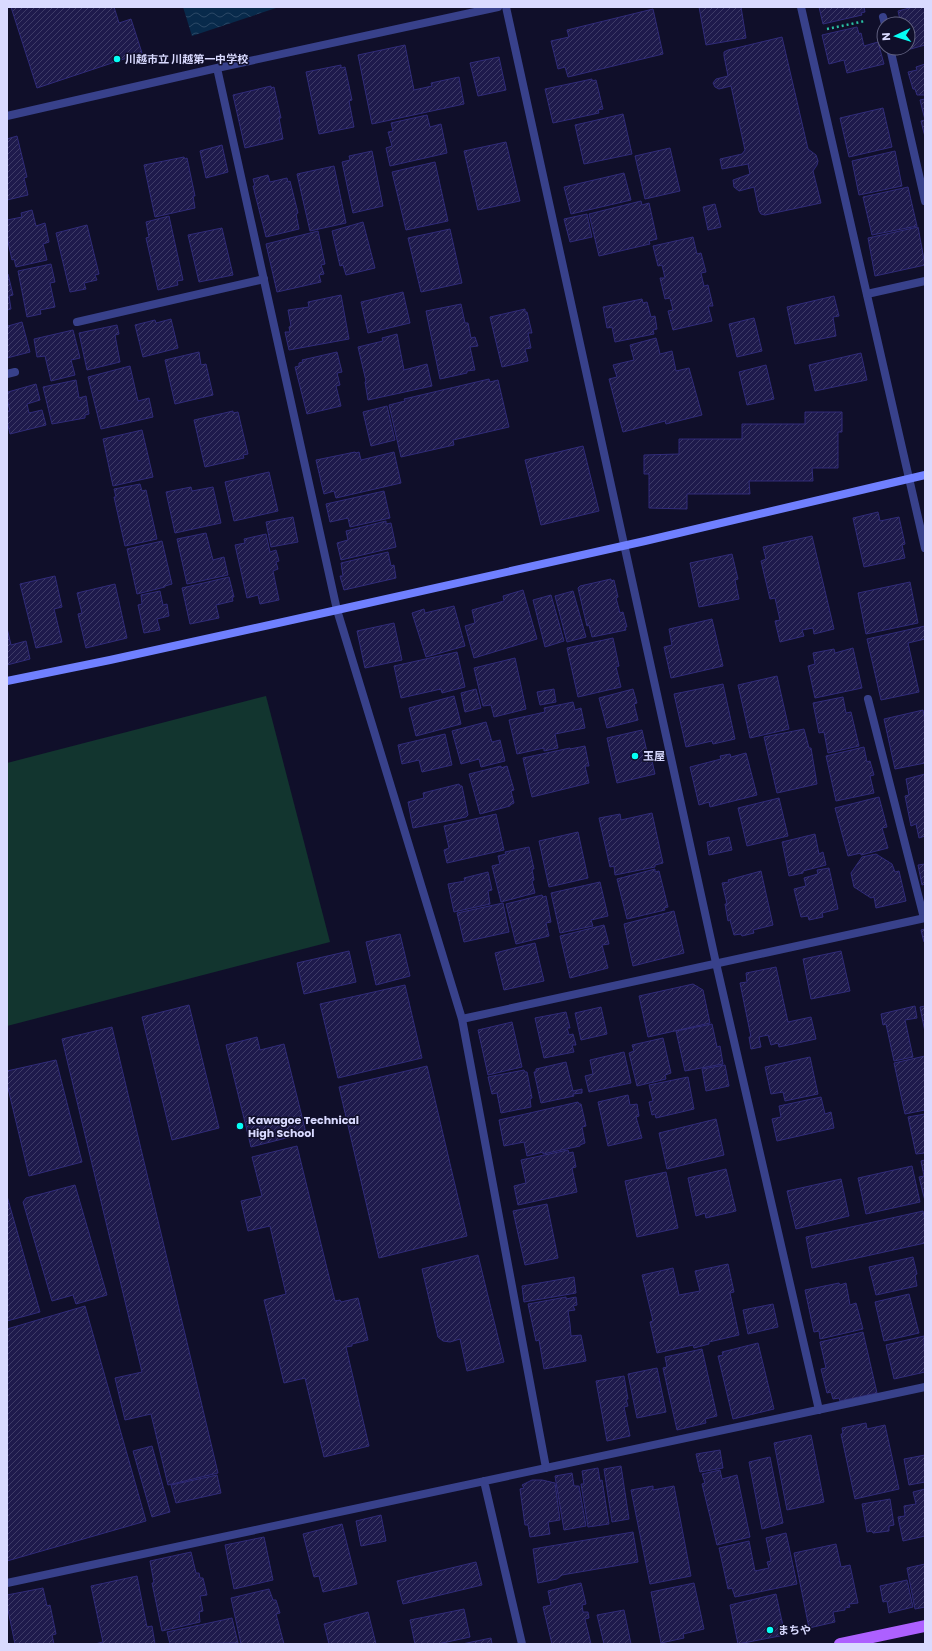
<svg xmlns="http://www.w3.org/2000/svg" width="932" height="1651" viewBox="0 0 932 1651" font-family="Poppins,'Noto Sans JP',sans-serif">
<defs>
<pattern id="water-waves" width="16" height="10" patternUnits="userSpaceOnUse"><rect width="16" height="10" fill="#082a4b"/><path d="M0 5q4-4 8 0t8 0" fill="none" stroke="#2b4866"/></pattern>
<pattern id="building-hatch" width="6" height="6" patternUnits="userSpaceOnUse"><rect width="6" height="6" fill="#1e1a4c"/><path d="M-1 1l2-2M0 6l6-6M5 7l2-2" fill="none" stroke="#3e3b67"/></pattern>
</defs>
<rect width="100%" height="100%" fill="#100f2a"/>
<!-- park -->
<path fill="#12352f" d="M266 696 330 942 7 1026V763Z"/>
<!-- water -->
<path fill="url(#water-waves)" d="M183 7H279L192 36Z"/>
<!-- building -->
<path fill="url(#building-hatch)" stroke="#302b79" d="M11 7H114L119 23 131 19 142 53 37 88Z
M699 7H741L746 38 706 45Z
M819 7H864L865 12 861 13 862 15 823 24Z
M913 7H925V45L907 50 908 24H901L898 11Z
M653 9 663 54 568 77 565 67 558 69 551 41 569 37 567 30Z
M857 27 859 34 861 33 864 46 878 42 884 64 847 73 844 60 829 64 822 35Z
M782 37 808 149 816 155 818 161 817 165 813 171 821 203 765 215 761 214 759 211 754 187 739 191 734 187 733 180 750 174 748 164 722 169 720 159 742 154 745 150 731 86 719 89 715 87 713 83 716 79 728 76 724 56V52L728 50Z
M405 45 414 90 432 86 431 83 459 77 464 104 372 124 358 55Z
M499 57 506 90 478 96 470 63Z
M925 64V95H917L915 89H913L908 72 917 70 916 67Z
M341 65V68L345 67 352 100 349 101 354 127 319 134 306 72Z
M592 79V81L596 80 603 109 598 110 599 113 553 123 545 89Z
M271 86V88L274 87 281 118H279L283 139 245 148 233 95Z
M925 99V137L921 121 925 120 920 100Z
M883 108 892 147 849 157 840 118Z
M623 114 632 154 584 164 575 125Z
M427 115 430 127 441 124 447 153 390 166 386 148 392 146 388 132 393 131 391 123Z
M17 136 27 177 24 178 28 195 7 200V139Z
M506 142 520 201 478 210 464 151Z
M222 145 228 172 206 178 200 151Z
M670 148 680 191 645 199 635 156Z
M372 151 383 206 353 213 342 162 350 160 349 156Z
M895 151 902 186 859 195 852 161Z
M184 157 185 159 187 158 195 196H193L195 208 155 217 144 165Z
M435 162 448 221 406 230 392 172Z
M334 166 346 223 310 231 297 174Z
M624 173 631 200 571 214 564 187Z
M268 175 270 182 287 178 288 182 290 181 298 213 296 214 299 229 266 237 253 186H255L253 179Z
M908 187 917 226 872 235 863 197Z
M641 201 642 205 649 203 657 239 649 241 650 244 599 256 589 214Z
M715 204 721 227 708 230 703 207Z
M32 210 36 226 45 223 49 242 43 244 47 260 16 267 14 259 12 260 7 237V220L22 217 21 213Z
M587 214 592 237 570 242 564 219Z
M169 216 183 280 177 281 178 285 158 290 146 238 149 237 146 222Z
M363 222 375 268 346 275 343 265 340 266 332 231Z
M87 225 99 274 95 275 97 280 84 283 86 289 70 292 56 233Z
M918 227 925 265 875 276 868 238Z
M222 228 233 275 199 282 188 235Z
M450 229 462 283 421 292 408 238Z
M318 231 325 264 321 265 324 274 319 275 321 282 277 292 266 244Z
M693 237 697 254 701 253 706 272 701 273 704 286 708 285 713 306H708L712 321 673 330 668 311 673 310 670 298 665 299 660 278H665L662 265 658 266 653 246Z
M51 264 55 282 50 283 55 307 40 310 41 314 27 317 18 271Z
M7 274H8L13 295 9 296 11 309 7 310Z
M403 292 410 323 368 333 361 302Z
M341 295 349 339 289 350 285 332H290L289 327 291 326 288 310 309 307 308 302Z
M834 296 839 316 833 317 836 336 795 344 787 307Z
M642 299 643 303 647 302 651 317 655 316 657 329 653 330 654 334 615 342 612 327 607 328 603 307Z
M461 304 465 323H468L471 338 475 337 478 346 470 347 475 370 467 371V373L440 379 426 311Z
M525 309V312H527L532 333H528L531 348 525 349 528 361 502 367 490 317Z
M754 318 762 351 737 357 729 324Z
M171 319 178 348 143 357 135 325 155 320 156 323Z
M22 322 30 352 7 358V324L8 326Z
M117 325 119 334 115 335 120 362 87 370 79 333Z
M73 330 80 358 71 360 75 375 51 381 45 356 37 357 34 339Z
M397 334 404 370 427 364 432 386 368 400 365 382 366 381 358 347 383 341 382 338Z
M656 338 660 354 672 351 676 371 689 368 702 415 666 424 665 421 623 432 609 379 617 377 613 365 634 360 630 345Z
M199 352 201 365 206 364 213 395 175 404 165 360Z
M337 352 342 372 337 373 340 385 336 386 341 406 307 414 295 367 299 366V363L303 362 302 360Z
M861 353 867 380 815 391 809 365Z
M766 365 774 399 747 405 739 372Z
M130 366 138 401 149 398 153 417 101 429 88 377Z
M489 379 490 382 498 380 509 427 453 440 454 445 401 457 389 405 405 401 404 399Z
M76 380 79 398 86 396 89 414 85 415V418L52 424 43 387Z
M36 384 40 400 27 404 29 413 42 410 46 425 10 434 7 420V411H10L7 399 8 392Z
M387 406 395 440 371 446 363 412Z
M233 411V413L238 412 248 454 243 455 244 458 205 467 194 420Z
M805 412H842V432H838V468H812L813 481H749L750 494H687V509L649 508V474H644V455L679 454V439H742V424H805Z
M142 430 153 477 113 486 103 439Z
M583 446 599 511 541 525 525 460Z
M355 452 356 453 359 452 361 460 394 452 401 483 336 498 334 491 324 494 316 460Z
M269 472 278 511 234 521 225 482Z
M140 484 142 491 146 490 157 539 125 546 114 497H116L114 489Z
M191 487 192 491 213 487 221 523 175 533 166 492Z
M384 491 390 518 350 527 348 518 330 522 326 504Z
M878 512 880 521 899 517 905 544 902 545 905 558 864 567 853 518Z
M293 517 298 542 271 547 266 522Z
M386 521V524L391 523 396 547 341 560 337 543 348 540 346 531Z
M206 533 213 560 224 557 228 575 187 584 177 539Z
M266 534 270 552 276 550 279 561 276 562 278 569 273 571 279 600 260 604 258 595 247 598 235 545 245 543 244 539Z
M812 536 834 629 814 634 813 628 802 630 804 636 780 642 775 621 780 620 775 598 770 599 761 561 766 559 763 547Z
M162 541 172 584 165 586V587L137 594 127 549Z
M388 552 391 566 394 565 396 578 344 590 340 576H343L341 563Z
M732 554 738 579 735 580 739 599 699 607 690 563Z
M55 576 62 607 54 609 62 642 36 648 20 584Z
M229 577 234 597H232L233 601 216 605 219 618 190 624 182 588Z
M611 579V581L614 580 618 597 616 598 620 613 623 612 627 627H625L626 630 592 637 589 625 587 626 578 588 580 586Z
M910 582 918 623 866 634 858 593Z
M115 584 127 638 86 648 78 614 82 613 77 593Z
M523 590 537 639 474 658 465 626 475 623 472 610 504 601 503 596Z
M160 591 163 605 167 604 169 616 157 619 160 630 144 633 138 605 142 604 141 595Z
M573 591 586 637 567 642 555 596Z
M551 595 564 641 545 647 533 600Z
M454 606 465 646 426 657 412 613 424 609 425 613Z
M712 619 723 666 671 678 664 647 672 645 669 629Z
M394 623 402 660 365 668 357 631Z
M925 626V639L908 643 919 692 881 700 867 639Z
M7 628 11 645 26 641 30 659 7 665Z
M613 638 619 666 616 667 621 687 578 697 567 648Z
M853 648 862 688 815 698 808 666 815 664 813 653 834 649 835 653Z
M457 652 465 687 442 693 441 689 401 698 394 666Z
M515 658 526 709 494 717 491 705 483 706 474 668Z
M777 676 789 729 750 738 738 685Z
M723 684 735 739 713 744 712 741 686 747 674 694Z
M476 689 481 708 465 712 461 693Z
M554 689 556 702 540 705 537 692Z
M633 689 637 703 634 704 638 720 607 728 599 698Z
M454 696 461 724 416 736 409 708Z
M843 697 846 713 851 712 859 746 828 753 824 732 819 733 813 703Z
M573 702 575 710 581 708 585 728 555 734 558 748 544 751V748L517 754 509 720 545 712 544 708Z
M923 710 925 720V763L895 769 884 719Z
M486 722 492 742 500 740 505 761 481 767 479 759 461 764 452 731Z
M804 729 809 748H811L817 784 777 793 764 737Z
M642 730 647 752H650L655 774 617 783 607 738Z
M445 734 452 765 422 772 419 760 402 764 398 745Z
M585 746 589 766H585L589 783 532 797 523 758 570 748V749Z
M864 747 867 762 870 761 874 775 870 776 874 793 836 801 826 756Z
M746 753 757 795 710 807 709 802 699 805 690 767 721 759 720 756 730 754 731 757Z
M501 766V768L507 766 514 790 511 791 514 803 510 805V806L480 814 469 774Z
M925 774V836L919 838 916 824 911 826 905 796 909 795 906 779Z
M459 784 460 786H462L468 815 466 817 413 828 408 802 424 798 423 793Z
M879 797 887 827 882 828 888 848 861 855V853L848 856 835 808Z
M779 798 788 836 747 846 738 808Z
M652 813 663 863 655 865V867L615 875 614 866 610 867 599 818 620 814 621 820Z
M496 814 504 850 447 863 444 850 449 848 444 826Z
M578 832 588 878 549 887 539 841Z
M815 834 819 854 823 852 826 865 803 871V873L789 876 782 842Z
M729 837 732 850 709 855 707 842Z
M529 847 534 869H532L534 880 532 881 535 893 501 902 492 866 500 864 498 856 506 854 505 852Z
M876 854 892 864 895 872 899 871 906 901 876 908 874 897 871 898 854 887 851 873 862 857Z
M925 864V884L922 885 918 865Z
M829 868 838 909 822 913 823 917 809 920 808 916 801 917 794 889 806 886 804 878 818 874 817 870Z
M655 869V872L659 871 668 907 664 908 665 910 627 919 617 879Z
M761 871 773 925 753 930 754 933 742 936 741 934 734 935 730 920 728 921 725 904H727L722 883 729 882 728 880Z
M488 872 492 890 488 891 490 904 454 912 448 884 465 881 464 878Z
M600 882 608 916 591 920 593 926 560 933 551 893Z
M542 895 543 897 546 896 551 922 546 923 549 936 516 944 506 904Z
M503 903 509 932 464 942 457 913Z
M674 911 684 953 633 966 624 924Z
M604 925 609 944 602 945 608 968 570 978 560 936Z
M925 929V942H924L921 930Z
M400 934 410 976 376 985 366 942Z
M535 943 544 981 504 990 495 953Z
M349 951 356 982 304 994 297 963Z
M841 951 850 991 811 999 803 959Z
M776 967 788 1022 811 1017 816 1039 779 1047 778 1043 771 1045 768 1035 759 1037 761 1047 751 1049 749 1037H751L740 983 747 982 746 973Z
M693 984 703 990 710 1023 648 1037 639 996Z
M405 985 422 1058 338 1078 320 1004Z
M189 1005 219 1128 172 1140 142 1017Z
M915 1006 917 1018 905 1020 913 1057 894 1061 886 1024 883 1025 881 1014Z
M925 1006V1032L920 1007Z
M601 1007 607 1034 581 1040 575 1013Z
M566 1012 570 1028H567L569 1035 573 1034 576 1045H572L574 1052 544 1058 535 1018Z
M512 1022 522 1067 488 1075 478 1030Z
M712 1024 717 1047 720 1046 723 1064 685 1071 676 1031Z
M112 1027 218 1473 168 1485 151 1414 125 1420 115 1378 142 1372 62 1039Z
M257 1037 260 1050 284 1044 306 1133 251 1147 226 1045Z
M663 1038 671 1073 665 1075 666 1079 637 1086 629 1053 634 1051 632 1045Z
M624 1052 631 1083 589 1092 585 1076 593 1074 590 1060Z
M925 1056V1110L905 1114 894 1063Z
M810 1057 818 1094 785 1101 783 1092 771 1094 765 1067Z
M56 1060 82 1162 29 1176 7 1084V1071Z
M566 1062 573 1091 582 1089V1093L573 1094 574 1096 541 1103 534 1072H536V1069Z
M725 1065 729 1086 706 1091 702 1069Z
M427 1066 467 1236 379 1258 339 1087Z
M524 1070 525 1072H527L532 1098 530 1099 531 1107 501 1113 497 1093 492 1094 488 1077Z
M688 1077 694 1109 656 1118 655 1114 652 1115 649 1102 653 1101 649 1085Z
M628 1095 630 1105 637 1104 639 1116 636 1117 642 1138 608 1146 598 1102Z
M821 1097 825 1114 831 1112 834 1128 777 1141 772 1119 781 1117 779 1106Z
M578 1102 579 1104H581L586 1126 582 1127 585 1143 580 1145V1146L543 1154V1152L527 1156 524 1142 504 1146 499 1120Z
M925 1114V1153L916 1154 908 1117Z
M716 1119 724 1155 667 1169 659 1133Z
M297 1146 335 1301 340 1300 341 1302 358 1298 368 1340 352 1344V1346L346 1347 369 1446 324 1457 305 1378 284 1383 264 1300 286 1294 270 1226 248 1231 241 1201 262 1196 252 1157Z
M568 1150 569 1153 573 1152 576 1167 572 1168 577 1192 518 1205 514 1186 526 1183 521 1160Z
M925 1160V1201L919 1177 924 1176 921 1161Z
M912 1166 920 1202 866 1214 858 1178Z
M726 1169 736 1211 706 1218 705 1213 696 1216 688 1178Z
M666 1172 678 1228 637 1237 625 1181Z
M841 1179 849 1216 796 1229 787 1191Z
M75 1185 107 1295 76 1304 73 1295 52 1301 23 1202 26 1198Z
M7 1196 40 1312 7 1321Z
M547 1204 558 1258 525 1265 513 1211Z
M923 1211 925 1221V1243L812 1268 806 1237Z
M478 1255 504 1362 467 1371 460 1339 450 1342 443 1341 438 1337 422 1269Z
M913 1257 917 1274 915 1275 917 1286 876 1295 869 1267Z
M728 1264 734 1292 730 1293 739 1335 709 1342V1344L694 1348 693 1345 657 1353 650 1322 653 1321 642 1275 673 1268 679 1295 700 1291 695 1271Z
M574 1277 576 1293 524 1302 522 1286Z
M839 1283 840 1285 846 1283 850 1305 856 1303 863 1329 820 1339 819 1331 814 1332 805 1290Z
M909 1294 919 1333 884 1341 875 1302Z
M566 1297V1299L576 1297 577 1305 573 1306 575 1310 568 1311 570 1324 571 1336 581 1335 586 1361 544 1369 539 1340 536 1341 528 1304Z
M773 1304 778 1327 748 1334 743 1310Z
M85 1306 146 1521 7 1561V1329Z
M863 1332 877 1393 840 1401 839 1398 833 1399 831 1392 827 1393 821 1369 826 1368 820 1342Z
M924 1336 925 1372 894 1379 886 1345Z
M758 1343 774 1409 733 1419 718 1356 723 1355 722 1352Z
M702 1349 717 1416 705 1419 706 1423 677 1430 663 1368 667 1367 665 1357Z
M657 1368 666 1412 637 1418 628 1374Z
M624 1376 628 1399H626L628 1406 624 1407 630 1436 607 1441 596 1381Z
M866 1423 867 1429 885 1425 899 1489 855 1499 841 1434H843L842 1428Z
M811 1435 824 1502 787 1510 774 1443Z
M152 1446 170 1512 152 1517 133 1451Z
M720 1450 723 1468 700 1472 696 1454Z
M925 1455V1482L909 1485 904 1459Z
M770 1457 783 1523 762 1529 749 1462Z
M621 1466 629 1519 612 1522 604 1469Z
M598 1468 600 1481 602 1480 609 1524 588 1527 581 1484H584L582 1471Z
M720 1470 722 1479 737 1475 750 1537 717 1545 702 1484 705 1483 702 1474Z
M572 1473 574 1486H579L586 1526 564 1530 555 1476Z
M217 1475 221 1493 176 1503 171 1485Z
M532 1480H542L555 1483 560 1520 548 1522 550 1534 530 1537 528 1525H525L520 1489 524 1488 522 1485Z
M653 1486V1490L674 1486 691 1576 650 1584 631 1490Z
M925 1489V1536L903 1541 898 1517 905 1516 904 1506 916 1504 913 1492Z
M890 1499 894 1525 889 1526V1531L873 1533 872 1531 867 1532 862 1504Z
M381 1515 386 1541 361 1546 356 1521Z
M342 1524 357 1584 323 1592 319 1576 314 1577 303 1534Z
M633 1532 638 1562 562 1575 557 1579 538 1583 533 1549Z
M786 1533 797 1584 735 1597 732 1588 728 1589 719 1548 749 1541 755 1571 769 1568 767 1562 771 1561 766 1538Z
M264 1537 273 1580 234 1589 225 1545Z
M836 1544 841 1567 850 1565 858 1603 849 1604 850 1607 845 1608V1610L833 1612 835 1622 809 1628 794 1553Z
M191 1552 196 1573H199L200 1578H203L207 1595 200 1596 203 1611 199 1612 200 1622 162 1631 152 1583H154L150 1561Z
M476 1562 482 1585 403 1604 397 1581Z
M925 1564V1607L915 1609 907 1568Z
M137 1576 147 1627 152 1626 155 1644H95L103 1642 91 1586Z
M907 1580 913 1607 889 1613 887 1601 883 1602 880 1586Z
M581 1583 586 1604 582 1605 583 1612H588L589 1618 585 1619 591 1644H552L543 1607 551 1605 548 1591Z
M694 1583 704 1629 683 1634 684 1638 661 1643 651 1592Z
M43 1588 47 1606 50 1605 56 1634 52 1635 54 1644H15L7 1605V1595Z
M269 1589 273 1600H276L280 1613 276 1614 284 1644H241L231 1598Z
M776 1594 785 1635 738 1644 730 1605Z
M464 1609 470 1637 438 1644H415L410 1620Z
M624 1610 631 1644H604L597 1615Z
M368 1612 376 1644H329L324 1624Z
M232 1618 238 1643 170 1644 167 1632Z
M491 1638 492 1644H462Z"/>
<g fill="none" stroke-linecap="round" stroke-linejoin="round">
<!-- path -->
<path stroke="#2ac1a3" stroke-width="2.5" stroke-dasharray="2 3" stroke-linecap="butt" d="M827 29 865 21"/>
<!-- lane -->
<path stroke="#38418b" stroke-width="8" d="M883 17 885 24
M890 48 925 201
M867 294 925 281
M77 322 264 279
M7 374 15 372
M868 699 924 918"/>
<!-- street -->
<path stroke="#38418b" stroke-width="8" d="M506 7 716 963 819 1410
M801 7 925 548
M217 68 337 610 462 1019 546 1468
M7 116 217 68 498 7
M462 1019 925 918
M484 1481 522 1644
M7 1583 925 1387"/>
<!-- secondary -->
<path stroke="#7080ff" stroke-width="8" d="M7 681 110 660 337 610 645 541 925 475"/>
<!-- primary -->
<path stroke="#ad60ff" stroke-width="12" d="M840 1644 925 1626"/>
</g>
<!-- markers -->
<g fill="#05fff5" stroke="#100f2a" stroke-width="1.5">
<circle cx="117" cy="59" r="4"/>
<circle cx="635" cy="756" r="4"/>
<circle cx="240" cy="1126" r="4"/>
<circle cx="770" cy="1630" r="4"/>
</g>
<g text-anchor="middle" stroke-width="3" stroke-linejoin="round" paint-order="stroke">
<!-- poi labels -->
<g font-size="11" font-weight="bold" fill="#d9daff" stroke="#100f2a" text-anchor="start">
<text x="125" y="63">川越市立 川越第一中学校</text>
<text x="643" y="760">玉屋</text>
<text x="248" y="1124">Kawagoe Technical<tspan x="248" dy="13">High School</tspan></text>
<text x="778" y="1634">まちや</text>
</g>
</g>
<!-- border -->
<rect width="932" height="1651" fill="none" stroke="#d9daff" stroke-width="16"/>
<!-- north arrow -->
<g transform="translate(896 36) rotate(266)"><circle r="19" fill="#100f2a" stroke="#60607f"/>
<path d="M0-3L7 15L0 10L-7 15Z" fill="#05fff5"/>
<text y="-6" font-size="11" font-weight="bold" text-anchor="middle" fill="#d9daff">N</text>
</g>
</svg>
